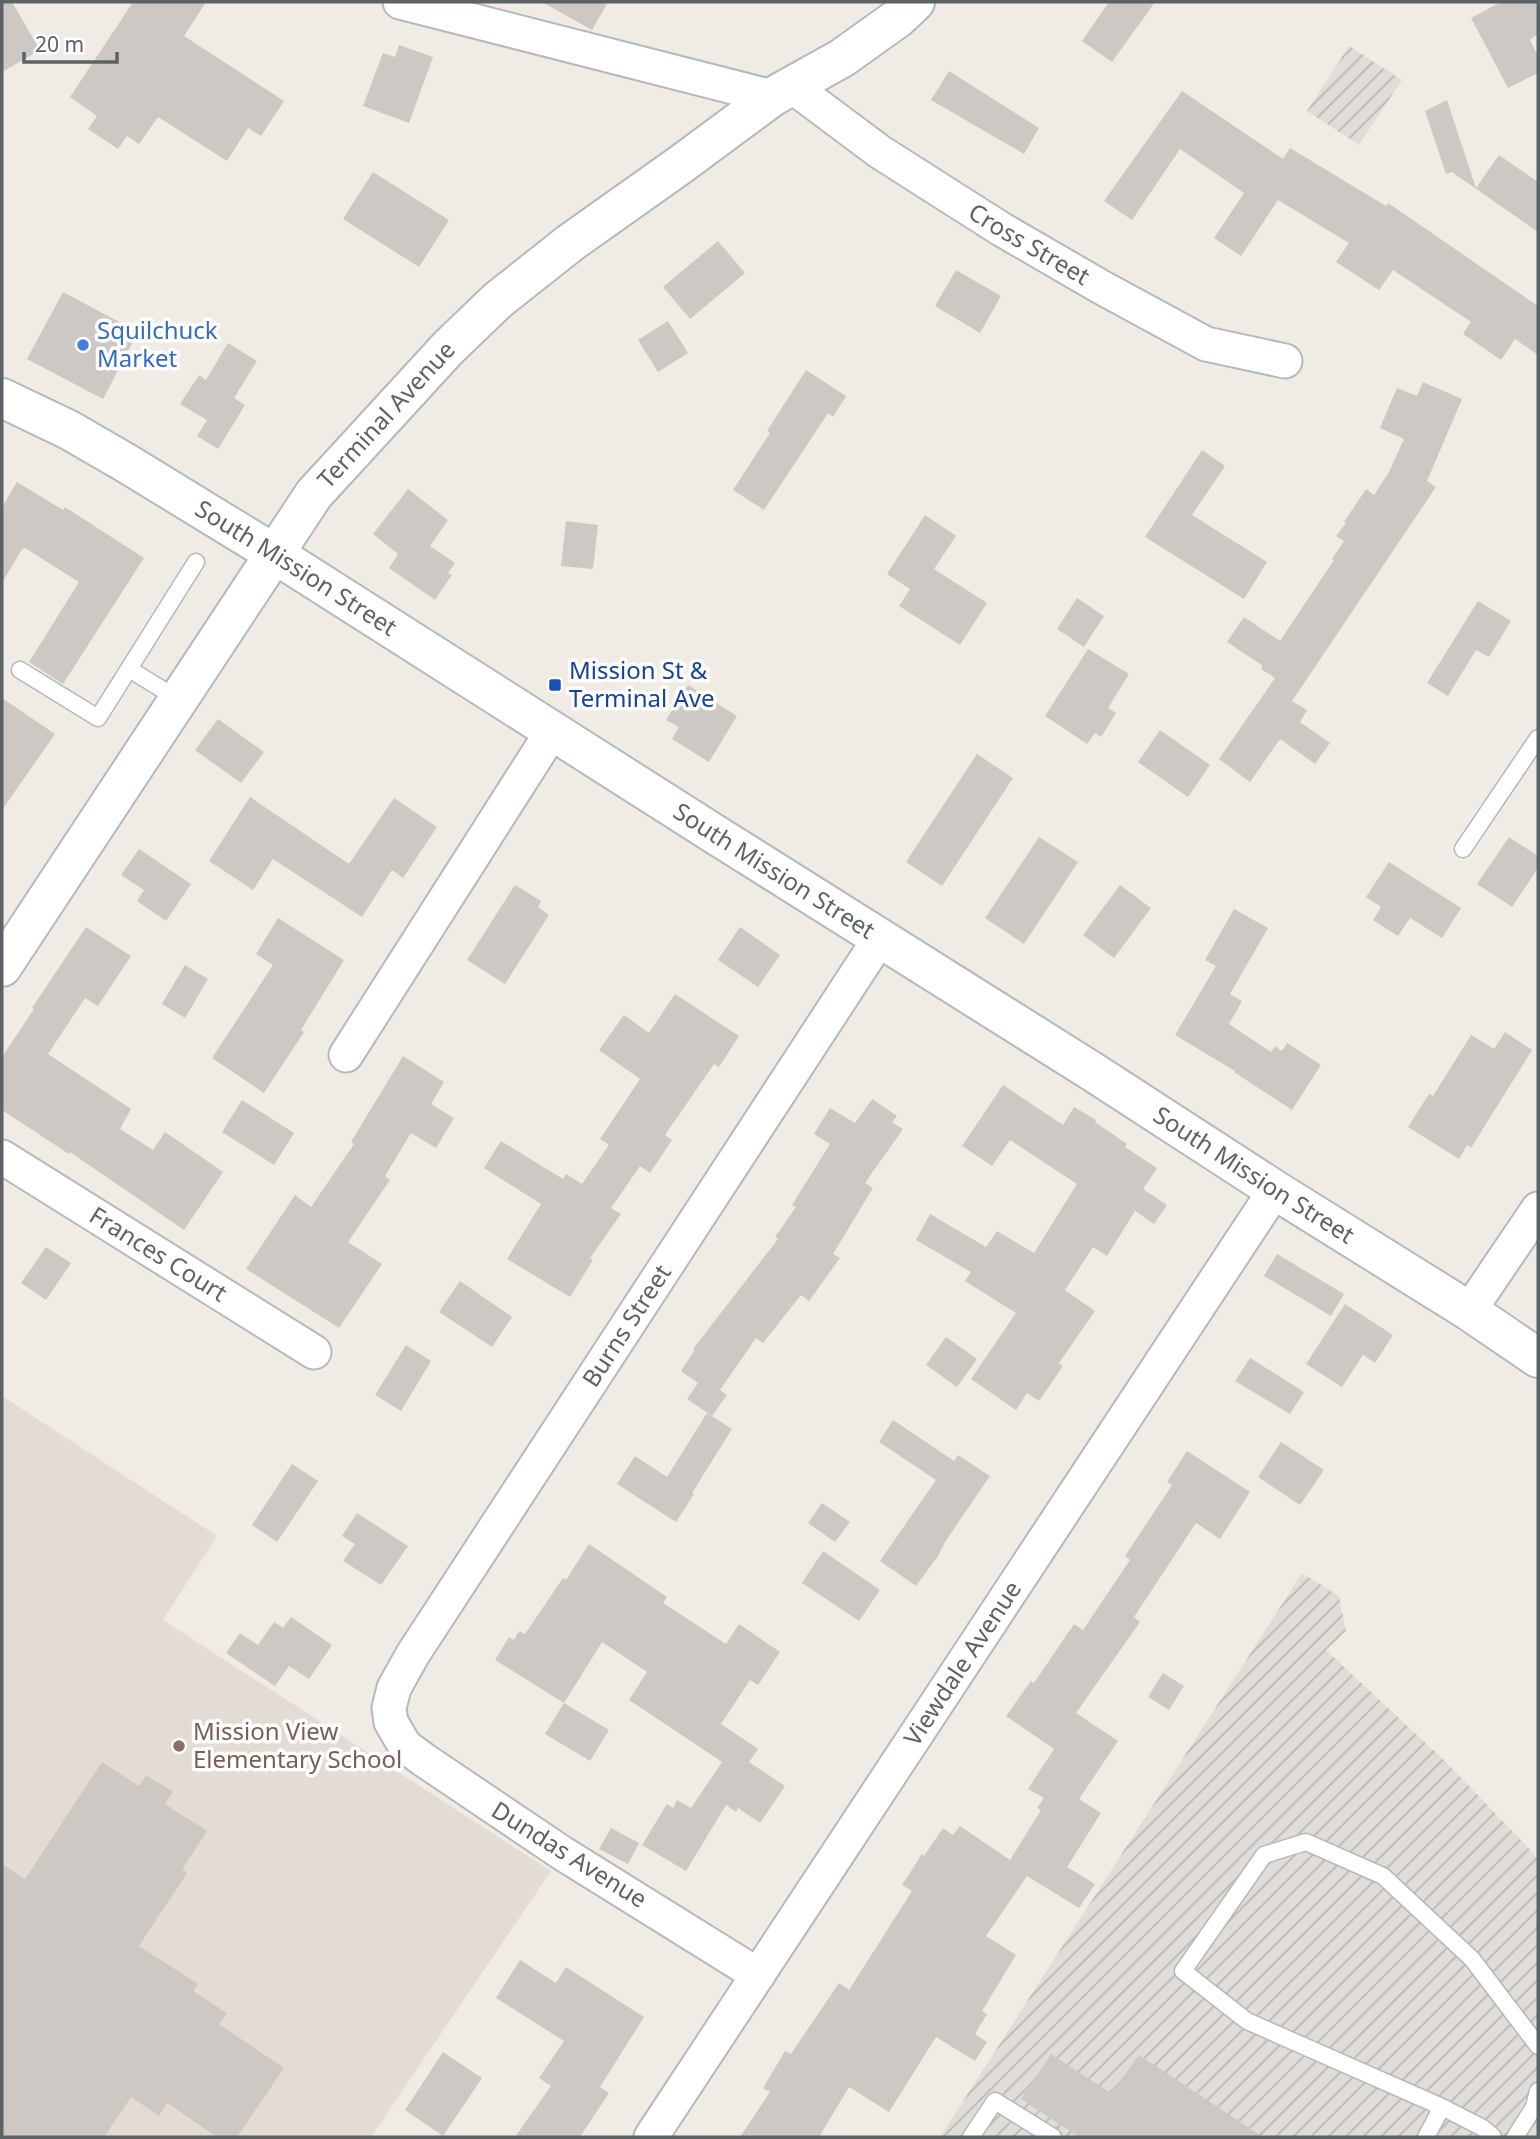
<svg xmlns="http://www.w3.org/2000/svg" width="1540" height="2139" viewBox="0 0 1540 2139" font-family="'Noto Sans',sans-serif">
<defs>
<pattern id="industrial-furrows" width="10" height="10" patternUnits="userSpaceOnUse" patternTransform="scale(1.75)"><rect width="10" height="10" fill="#e0ddd9"/><path d="M-1 1l2-2M0 10L10 0M9 11l2-2" fill="none" stroke="#b9b7b4"/></pattern>
</defs>
<rect width="100%" height="100%" fill="#f0ebe4"/>
<!-- industrial -->
<path fill="url(#industrial-furrows)" d="M1349 46 1402 80 1359 145 1307 111Z
M1302 1573 1339 1596 1346 1631 1326 1650 1447 1763 1538 1858V2137H940Z"/>
<!-- education -->
<path fill="#e2dcd5" d="M2 1396 217 1536 163 1620 551 1871 371 2137H2Z"/>
<!-- building -->
<path fill="#cdc8c3" d="M2 2H12L40 50 2 72Z
M133 2H206L184 36 284 101 261 136 248 128 227 161 158 117 139 144 127 136 118 149 88 129 97 116 70 97Z
M542 2H608L592 30Z
M1109 2H1155L1112 62 1082 41Z
M1501 2H1538V34L1530 40 1538 56V73L1508 88 1471 18Z
M399 45 433 57 409 123 363 106 383 53 395 57Z
M949 71 1039 128 1024 154 931 100Z
M1182 91 1283 159 1290 148 1386 206 1388 203 1538 306V355L1515 339 1501 360 1463 334 1471 322 1393 270 1379 290 1336 262 1349 243 1278 200 1241 256 1214 238 1244 193 1180 149 1132 220 1104 201Z
M1447 100 1476 188 1499 155 1538 182V232L1452 172 1446 174 1425 111Z
M373 172 449 220 419 267 343 219Z
M718 241 745 273 690 319 663 287Z
M956 270 1001 296 980 333 935 306Z
M63 292 138 332 103 399 27 359Z
M668 321 688 353 658 372 638 340Z
M228 343 257 361 234 398 245 405 218 449 197 436 207 420 180 404 199 375 206 380Z
M806 370 846 396 833 417 828 413 764 510 733 490 770 433 767 431Z
M1423 382 1462 399 1427 481 1436 487 1292 701 1307 710 1300 722 1330 743 1315 764 1280 739 1250 782 1219 759 1275 678 1261 669 1263 666 1227 642 1244 617 1280 641 1334 560 1332 559 1344 541 1336 536 1346 523 1344 522 1366 489 1374 495 1389 472 1404 439 1380 428 1397 388 1417 396Z
M1202 450 1225 466 1192 515 1267 562 1244 599 1145 537Z
M17 482 63 510 65 507 144 558 63 684 29 662 79 582 25 548 22 549 2 583V507Z
M408 489 448 520 430 546 455 563 448 573 452 575 435 600 389 568 398 554 373 534Z
M925 515 956 536 934 569 987 603 960 645 899 606 910 589 887 574Z
M566 521 598 525 593 569 561 566Z
M1077 598 1104 616 1084 647 1057 629Z
M1478 601 1511 621 1489 657 1476 650 1448 696 1427 683Z
M1088 649 1129 674 1108 708 1116 713 1101 737 1095 733 1087 744 1045 716Z
M688 685 737 716 709 762 672 739 679 727 666 720Z
M2 698 55 734 2 810Z
M218 719 264 752 241 783 195 750Z
M1160 730 1210 765 1188 797 1138 762Z
M977 754 1013 778 942 886 906 862Z
M250 797 349 864 394 798 437 827 403 878 392 870 362 917 273 859 253 890 209 861Z
M1039 837 1078 862 1024 944 985 918Z
M1509 837 1538 856V868L1512 907 1477 884Z
M139 849 191 884 166 921 137 901 144 890 121 875Z
M1389 862 1461 908 1442 938 1410 918 1398 936 1373 920 1381 907 1366 897Z
M515 885 541 901 538 907 549 915 505 984 467 960Z
M1120 885 1151 908 1114 958 1083 935Z
M1234 909 1268 928 1230 994 1242 1001 1229 1024 1271 1052 1275 1046 1282 1051 1287 1043 1321 1065 1292 1110 1234 1072 1235 1071 1175 1035 1216 966 1205 960Z
M278 918 344 960 301 1030 304 1032 264 1093 212 1058 273 965 256 954Z
M86 927 131 956 98 1006 85 998 48 1054 131 1109 120 1129 153 1150 165 1132 223 1172 184 1230 70 1152 69 1154 2 1110V1057L34 1009 32 1008Z
M740 927 780 955 758 987 718 960Z
M185 965 208 979 185 1018 162 1004Z
M675 994 739 1036 719 1067 714 1064 665 1135 672 1140 650 1173 640 1166 611 1208 621 1214 590 1258 593 1260 570 1297 507 1259 541 1204 484 1168 501 1141 563 1179 566 1174 582 1184 609 1145 600 1139 640 1079 599 1050 624 1015 649 1033Z
M1505 1032 1532 1050 1471 1148 1467 1145 1459 1159 1408 1127 1429 1094 1433 1096 1471 1035 1494 1049Z
M403 1056 444 1082 431 1104 454 1118 436 1148 411 1133 385 1176 390 1180 348 1242 382 1264 339 1328 246 1269 295 1195 311 1207 354 1144 351 1142Z
M1003 1085 1063 1125 1074 1107 1096 1120 1095 1122 1127 1144 1125 1147 1157 1168 1143 1189 1167 1205 1154 1224 1135 1211 1107 1256 1093 1247 1065 1290 1095 1311 1059 1363 1063 1366 1039 1401 1027 1393 1016 1410 971 1379 1016 1313 965 1281 971 1272 916 1240 930 1214 986 1247 997 1231 1034 1253 1077 1184 1010 1140 992 1166 962 1146Z
M872 1099 897 1116 892 1122 903 1129 865 1183 873 1188 833 1254 840 1258 809 1301 801 1295 763 1343 756 1338 720 1390 727 1395 712 1416 687 1399 698 1383 681 1371 695 1350 693 1349 778 1239 775 1237 796 1207 792 1205 830 1144 814 1134 830 1108 855 1123Z
M242 1100 294 1133 274 1165 222 1132Z
M46 1247 71 1263 46 1300 21 1283Z
M1277 1254 1344 1294 1331 1316 1264 1276Z
M460 1281 512 1317 492 1347 439 1312Z
M1345 1304 1393 1335 1375 1363 1363 1355 1342 1387 1306 1364Z
M946 1337 977 1359 957 1387 926 1365Z
M406 1345 431 1361 401 1411 375 1395Z
M1250 1358 1304 1392 1290 1414 1235 1381Z
M707 1413 732 1429 692 1493 694 1494 676 1522 617 1484 635 1456 667 1477Z
M893 1420 954 1461 958 1455 990 1476 945 1542 938 1556 916 1586 880 1561 936 1480 879 1442Z
M1281 1442 1324 1470 1300 1505 1258 1477Z
M1187 1451 1250 1492 1220 1539 1196 1523 1134 1617 1140 1622 1076 1713 1118 1741 1079 1799 1101 1813 1067 1867 1095 1884 1079 1908 1027 1876 986 1936 1016 1955 982 2011 987 2014 975 2034 987 2042 975 2061 936 2037 889 2112 849 2087 819 2137H740L770 2092 763 2088 785 2051 791 2054 839 1983 849 1990 912 1891 902 1885 922 1854 924 1856 943 1828 953 1835 960 1826 1010 1860 1041 1810 1037 1808 1044 1798 1028 1789 1054 1749 1006 1716 1031 1681 1034 1683 1074 1624 1083 1630 1130 1560 1125 1556 1172 1485 1167 1482Z
M292 1464 318 1481 277 1542 252 1525Z
M822 1503 850 1522 835 1542 808 1523Z
M357 1513 408 1546 381 1585 343 1561 355 1544 342 1536Z
M589 1544 667 1597 663 1603 726 1644 739 1624 780 1652 758 1685 750 1680 721 1724 758 1749 749 1762 785 1786 760 1823 738 1808 736 1812 726 1805 686 1871 642 1845 667 1804 673 1808 677 1800 691 1808 722 1762 629 1700 647 1672 602 1642 564 1703 495 1660 509 1637 514 1640 519 1631 525 1634 563 1578 566 1580Z
M823 1551 880 1590 859 1621 802 1583Z
M291 1617 332 1645 309 1679 289 1666 275 1686 226 1653 240 1633 258 1645 274 1622 283 1628Z
M1163 1673 1184 1686 1169 1710 1148 1697Z
M564 1703 609 1730 590 1761 545 1734Z
M102 1762 139 1786 146 1775 173 1792 165 1804 207 1831 182 1870 187 1873 139 1946 198 1984 193 1991 227 2013 219 2024 284 2068 237 2137H217L167 2103 159 2116 131 2097 104 2137H2V1864L25 1879Z
M611 1828 639 1843 628 1864 599 1849Z
M520 1960 556 1983 566 1967 644 2017 600 2087 609 2093 580 2137H515L551 2086 539 2078 564 2041 496 1998Z
M443 2052 482 2078 443 2136 405 2110Z
M1051 2054 1111 2093 1139 2055 1263 2137H1079L1021 2099Z"/>
<g fill="none" stroke-linecap="round" stroke-linejoin="round">
<defs>
<path id="lane" d="M129 669 178 699
M20 670 98 718 196 562
M1463 849 1538 738
M1442 2107 1247 2021 1183 1971 1264 1855 1306 1842 1383 1876 1472 1959 1538 2046
M971 2137 995 2101 1053 2137
M1426 2137 1442 2107 1483 2128 1493 2137
M1515 2137 1534 2107 1538 2091"/>
<g id="street">
<path d="M400 2 772 97"/>
<path id="s1" d="M793 87 880 152 1001 229 1101 287 1206 344 1285 361"/>
<path d="M346 1055 553 730"/>
<path id="s2" d="M2 1157 314 1352"/>
<path d="M1469 1311 1538 1209"/>
<path id="s3" d="M758 1975 562 1853 424 1760 405 1746 391 1722 389 1708 394 1688 413 1654 880 938"/>
<path id="s4" d="M651 2137 1275 1190"/>
</g>
<g id="secondary">
<path id="s5" d="M2 398 69 430 126 463 273 553 716 835 1093 1072 1275 1190 1469 1311 1538 1358"/>
<path id="s6" d="M2 967 314 494 448 348 498 300 570 243 680 165 772 97 842 58 898 18 915 2"/>
</g>
</defs>
<!-- lane casing -->
<use href="#lane" stroke="#b5b9bc" stroke-width="19"/>
<!-- street casing -->
<use href="#street" stroke="#b5b9bc" stroke-width="37"/>
<!-- secondary casing -->
<use href="#secondary" stroke="#b3b9bd" stroke-width="42"/>
<!-- lane -->
<use href="#lane" stroke="#fff" stroke-width="16"/>
<!-- street -->
<use href="#street" stroke="#fff" stroke-width="33"/>
<!-- secondary -->
<use href="#secondary" stroke="#fff" stroke-width="38"/>
</g>
<!-- markers -->
<circle fill="#3f7fe0" stroke="#fff" stroke-width="2.5" cx="83" cy="345" r="7"/>
<rect fill="#1a4fb4" stroke="#fff" stroke-width="2.5" x="548" y="678" width="14" height="14" rx="3.5"/>
<circle fill="#8d6e63" stroke="#fff" stroke-width="2.5" cx="179" cy="1746" r="7"/>
<g text-anchor="middle" stroke-width="7" stroke-linejoin="round" paint-order="stroke">
<!-- street labels -->
<g font-size="24" fill="#5c6366" stroke="#fff">
<text dy="8" stroke="none"><textPath href="#s1" startOffset="284">Cross Street</textPath></text>
<text dy="8" stroke="none"><textPath href="#s6" startOffset="674">Terminal Avenue</textPath></text>
<text dy="8" stroke="none"><textPath href="#s5" startOffset="340">South Mission Street</textPath></text>
<text dy="8" stroke="none"><textPath href="#s5" startOffset="906">South Mission Street</textPath></text>
<text dy="8" stroke="none"><textPath href="#s5" startOffset="1474">South Mission Street</textPath></text>
<text dy="8" stroke="none"><textPath href="#s2" startOffset="184">Frances Court</textPath></text>
<text dy="8" stroke="none"><textPath href="#s3" startOffset="914">Burns Street</textPath></text>
<text dy="8" stroke="none"><textPath href="#s4" startOffset="567">Viewdale Avenue</textPath></text>
<text transform="translate(569 1855) rotate(32)" y="8">Dundas Avenue</text>
</g>
<!-- shop labels -->
<g font-size="24" fill="#366cbe" stroke="#fff" text-anchor="start">
<text x="97" y="339">Squilchuck<tspan x="97" dy="28">Market</tspan></text>
</g>
<!-- transit labels -->
<g font-size="24" fill="#164399" stroke="#fff" text-anchor="start">
<text x="569" y="679">Mission St &amp;<tspan x="569" dy="28">Terminal Ave</tspan></text>
</g>
<!-- education labels -->
<g font-size="24" fill="#785e54" stroke="#fff" text-anchor="start">
<text x="193" y="1740">Mission View<tspan x="193" dy="28">Elementary School</tspan></text>
</g>
</g>
<!-- border -->
<rect width="1540" height="2139" fill="none" stroke="#5c6366" stroke-width="7"/>
<!-- scale -->
<path d="M24 52v10h93v-10" fill="none" stroke="#5c6366" stroke-width="3.5"/>
<text x="35" y="52" font-size="21" fill="#5c6366" stroke="#ffffff" stroke-width="5" paint-order="stroke">20 m</text>
</svg>
